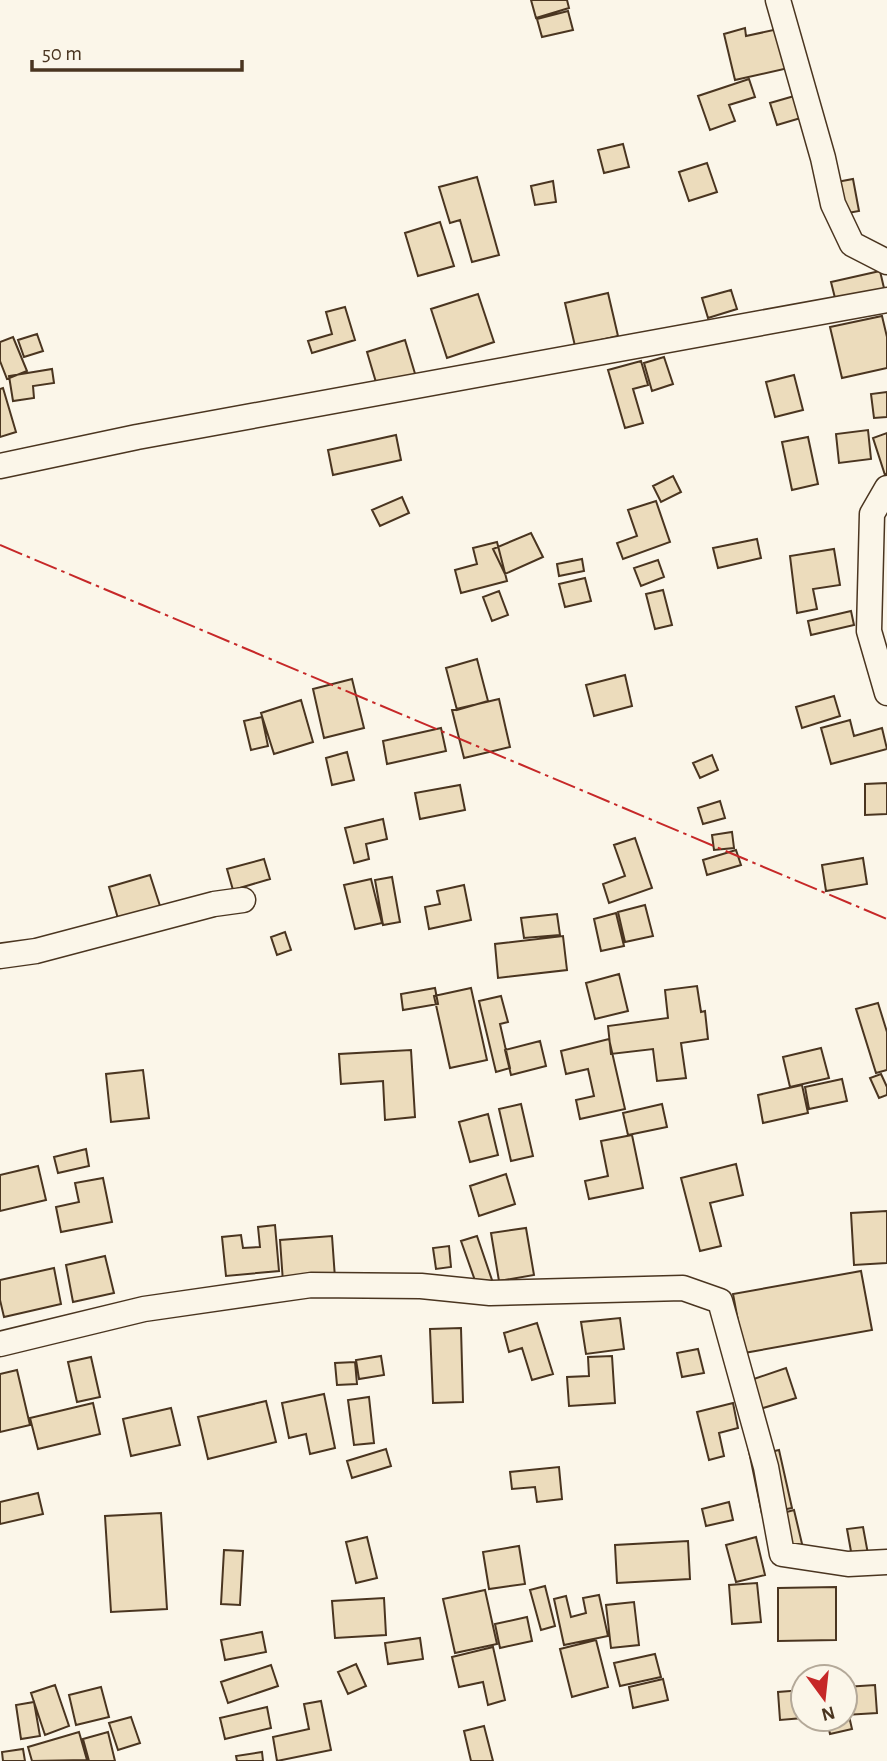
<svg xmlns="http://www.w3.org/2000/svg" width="887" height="1761" viewBox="0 0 887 1761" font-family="'Alegreya Sans',sans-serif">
<rect width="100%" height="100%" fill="#fbf6e9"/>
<!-- building -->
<path fill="#ecdcbc" stroke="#4a3520" stroke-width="2" d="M531 0H567L569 8 536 18Z
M568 11 573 30 542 37 537 19Z
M797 25 806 64 735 80 724 34 745 28 746 36Z
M749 79 755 97 729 105 735 121 710 130 698 96Z
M815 90 821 112 777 125 770 103Z
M623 144 629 167 604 173 598 150Z
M707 163 717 192 689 201 679 172Z
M477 177 499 255 472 262 460 220 450 223 439 187Z
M853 179 859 211 831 216 826 184Z
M553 181 556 202 535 205 531 186Z
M440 222 454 266 418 276 405 233Z
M880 271 887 301 839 314 831 282Z
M731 290 737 309 708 318 702 298Z
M608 293 618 336 575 346 565 303Z
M478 294 494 342 447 358 431 309Z
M345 307 355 340 312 353 308 341 332 334 326 312Z
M882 316 887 337V368L842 378 830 327Z
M37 334 43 351 24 357 18 340Z
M13 337 27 371 7 379 0 361V342Z
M405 340 416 377 378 389 367 352Z
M664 357 673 384 652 391 644 363Z
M641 361 648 385 633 389 643 423 625 428 608 370Z
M52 369 54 383 33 386 34 398 13 401 9 376Z
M794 375 803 410 775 417 766 382Z
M3 388 16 432 0 437V389Z
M887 392V417L874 418 871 394Z
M868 430 871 459 839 463 836 434Z
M887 433V474L885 475 873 438Z
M396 435 401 460 333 475 328 450Z
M808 437 818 484 792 490 782 442Z
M673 476 681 492 661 502 653 486Z
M402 497 409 513 380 526 372 510Z
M656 501 670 542 623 559 617 543 637 536 628 510Z
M531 533 543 557 505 574 493 549Z
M757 539 761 558 718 568 713 548Z
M497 542 507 581 461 593 455 570 477 564 473 548Z
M834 549 840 585 813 589 817 609 797 613 790 556Z
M582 559 584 571 559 576 557 564Z
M658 560 664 577 641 586 634 568Z
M585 578 591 601 565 607 559 584Z
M663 590 672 625 655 629 646 594Z
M499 591 508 615 492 621 483 597Z
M851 611 854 625 811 635 808 621Z
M477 659 488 701 457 710 446 668Z
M625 675 632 706 594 716 586 685Z
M352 679 364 728 324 738 313 689Z
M834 696 840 716 802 728 796 707Z
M499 699 510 747 464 758 452 710Z
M301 700 313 742 274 754 261 713Z
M262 717 268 746 251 750 244 721Z
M850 720 854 736 882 728 887 749 831 764 821 728Z
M441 728 446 751 387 764 383 741Z
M347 752 354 780 332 785 326 758Z
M712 755 718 770 700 778 693 763Z
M887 783V814L865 815V784Z
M460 785 465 810 420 819 415 793Z
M720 801 725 818 703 824 698 808Z
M383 819 387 839 366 844 369 859 354 863 345 828Z
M732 832 734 848 714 850 712 835Z
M635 838 652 888 609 903 603 884 625 876 614 845Z
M736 850 741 865 707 875 703 860Z
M863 858 867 884 826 891 822 865Z
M264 859 270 879 233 890 227 869Z
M150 875 161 909 119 922 109 887Z
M392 877 400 922 383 925 375 880Z
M371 879 382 923 355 929 344 885Z
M464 885 471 920 429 929 425 907 440 904 437 891Z
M645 905 653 936 625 942 618 912Z
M616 913 624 946 601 951 594 919Z
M557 914 560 935 524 938 521 918Z
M285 932 291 950 277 955 271 937Z
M563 936 567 970 498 978 495 944Z
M619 974 628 1011 595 1019 586 983Z
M697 986 701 1012 705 1011 708 1039 681 1043 686 1078 657 1081 653 1049 611 1054 608 1026 668 1018 665 990Z
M435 988 438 1004 403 1010 401 994Z
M471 988 487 1060 450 1068 434 996Z
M501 996 508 1022 500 1024 510 1068 496 1072 479 1001Z
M878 1003 887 1032V1070L876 1073 856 1009Z
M609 1039 625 1109 580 1119 576 1100 594 1096 588 1069 566 1074 561 1051Z
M540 1041 546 1066 511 1075 505 1050Z
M821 1048 829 1078 790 1087 783 1057Z
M411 1050 415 1117 385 1120 383 1081 341 1084 339 1054Z
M143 1070 149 1118 111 1122 106 1074Z
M881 1074 887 1087V1095L879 1098 870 1078Z
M842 1079 847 1101 809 1109 805 1087Z
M802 1085 808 1113 763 1123 758 1095Z
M521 1104 533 1156 511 1161 499 1109Z
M662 1104 667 1127 628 1135 623 1113Z
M488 1114 498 1155 470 1162 459 1122Z
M632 1135 643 1188 589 1199 585 1181 608 1176 601 1141Z
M86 1149 89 1166 58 1173 54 1157Z
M736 1164 743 1195 710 1203 721 1246 700 1251 681 1178Z
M38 1166 46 1200 0 1211V1175Z
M506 1174 515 1204 479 1216 470 1186Z
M103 1178 112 1222 61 1232 56 1207 79 1202 75 1183Z
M887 1211V1263L854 1265 851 1213Z
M275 1225 279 1271 226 1276 222 1237 241 1235 243 1248 260 1247 258 1227Z
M526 1228 534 1275 499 1281 491 1233Z
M332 1236 335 1278 283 1282 280 1240Z
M477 1236 493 1283 478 1289 461 1241Z
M449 1246 451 1267 436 1269 433 1248Z
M105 1256 114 1293 73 1302 66 1265Z
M54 1268 61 1304 4 1317 0 1300V1280Z
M861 1271 872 1330 744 1353 733 1294Z
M620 1318 624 1349 586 1354 581 1322Z
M537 1323 553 1374 532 1380 522 1348 509 1352 504 1333Z
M461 1328 463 1402 433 1403 430 1329Z
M698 1349 704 1373 682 1377 677 1353Z
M381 1356 384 1375 359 1379 356 1360Z
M612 1356 615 1403 569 1406 567 1377 589 1376 588 1357Z
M91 1357 100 1397 77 1402 68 1362Z
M355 1362 357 1384 337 1385 335 1363Z
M786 1368 796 1398 760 1409 751 1380Z
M17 1370 30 1425 0 1432V1374Z
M324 1394 335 1448 310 1454 306 1434 289 1438 282 1403Z
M369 1397 374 1443 354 1445 348 1400Z
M266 1401 276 1442 208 1459 198 1417Z
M93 1403 100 1434 38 1449 30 1418Z
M733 1403 738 1428 719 1433 724 1456 709 1460 697 1412Z
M171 1408 180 1445 131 1456 123 1419Z
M746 1437 766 1453 779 1450 792 1508 762 1514Z
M386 1449 391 1466 352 1478 347 1461Z
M559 1467 562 1499 537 1502 535 1487 512 1489 510 1472Z
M38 1493 43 1514 0 1524V1502Z
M729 1502 733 1520 706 1526 702 1509Z
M794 1510 803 1548 780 1553 772 1516Z
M161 1513 167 1609 111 1612 105 1516Z
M863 1527 868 1554 852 1557 847 1529Z
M367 1537 377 1578 356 1583 346 1542Z
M756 1537 765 1575 736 1582 726 1545Z
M688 1541 690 1579 617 1583 615 1545Z
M519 1546 525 1584 489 1589 483 1552Z
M224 1550 243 1551 240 1605 221 1604Z
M757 1583 761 1622 732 1624 729 1585Z
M545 1586 555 1626 541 1630 530 1590Z
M836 1587V1640L778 1641V1588Z
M485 1590 497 1644 455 1653 443 1599Z
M599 1595 608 1636 564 1645 554 1599 566 1596 571 1617 586 1613 583 1598Z
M384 1598 386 1635 335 1638 332 1601Z
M634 1602 639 1645 611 1648 606 1605Z
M527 1617 532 1641 500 1648 495 1624Z
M262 1632 266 1652 225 1660 221 1640Z
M420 1638 423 1659 388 1664 385 1643Z
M596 1640 608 1687 572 1697 560 1649Z
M493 1647 505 1700 488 1705 483 1682 459 1687 452 1657Z
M655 1654 661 1677 620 1686 614 1663Z
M356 1664 366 1686 348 1694 338 1672Z
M271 1665 278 1686 228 1703 221 1682Z
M663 1679 668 1700 633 1708 629 1687Z
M55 1685 69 1726 45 1735 31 1693Z
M875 1685 877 1713 845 1715V1687Z
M101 1687 109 1717 76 1725 69 1695Z
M803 1690V1718L780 1720 778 1692Z
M321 1701 331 1750 277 1761 273 1737 309 1729 304 1704Z
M34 1702 40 1736 21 1739 16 1705Z
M267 1707 271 1728 225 1739 220 1718Z
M849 1716 852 1729 830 1734 827 1721 845 1719V1717Z
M131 1717 140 1743 118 1750 109 1723Z
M484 1726 493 1761H471L464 1731Z
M79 1732 87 1760 32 1761 28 1747Z
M108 1732 115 1761H89L83 1739Z
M23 1749 25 1761H3L2 1752Z
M262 1752 263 1761H237L236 1756Z"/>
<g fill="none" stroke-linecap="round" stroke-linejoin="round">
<defs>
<path id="street" d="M778 0 823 158 833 204 852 244 887 262
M0 466 137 437 887 300
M887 488 872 514 869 631 887 693
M0 956 36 951 214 904 243 900
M0 1344 144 1309 311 1285 421 1286 490 1293 683 1288 720 1301 766 1467 782 1554 848 1564 887 1562"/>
</defs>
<!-- street casing -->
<use href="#street" stroke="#4a3520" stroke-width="27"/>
<!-- street -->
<use href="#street" stroke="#fbf6e9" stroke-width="24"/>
<!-- power -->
<path stroke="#c62828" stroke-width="2" stroke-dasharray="24 5 3.5 5" stroke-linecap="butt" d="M0 545 887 919"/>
</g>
<!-- north arrow -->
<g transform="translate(824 1698) rotate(165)"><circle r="33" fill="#fbf6e9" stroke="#b4a999" stroke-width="2"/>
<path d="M0-5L12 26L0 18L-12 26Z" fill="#c62828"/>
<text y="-10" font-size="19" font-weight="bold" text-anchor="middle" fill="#4a3520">N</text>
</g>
<!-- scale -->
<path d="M32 60v10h210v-10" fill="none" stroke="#4a3520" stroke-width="3.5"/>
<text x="42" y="60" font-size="21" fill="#4a3520" stroke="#fbf6e9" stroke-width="5" paint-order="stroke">50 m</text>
</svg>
